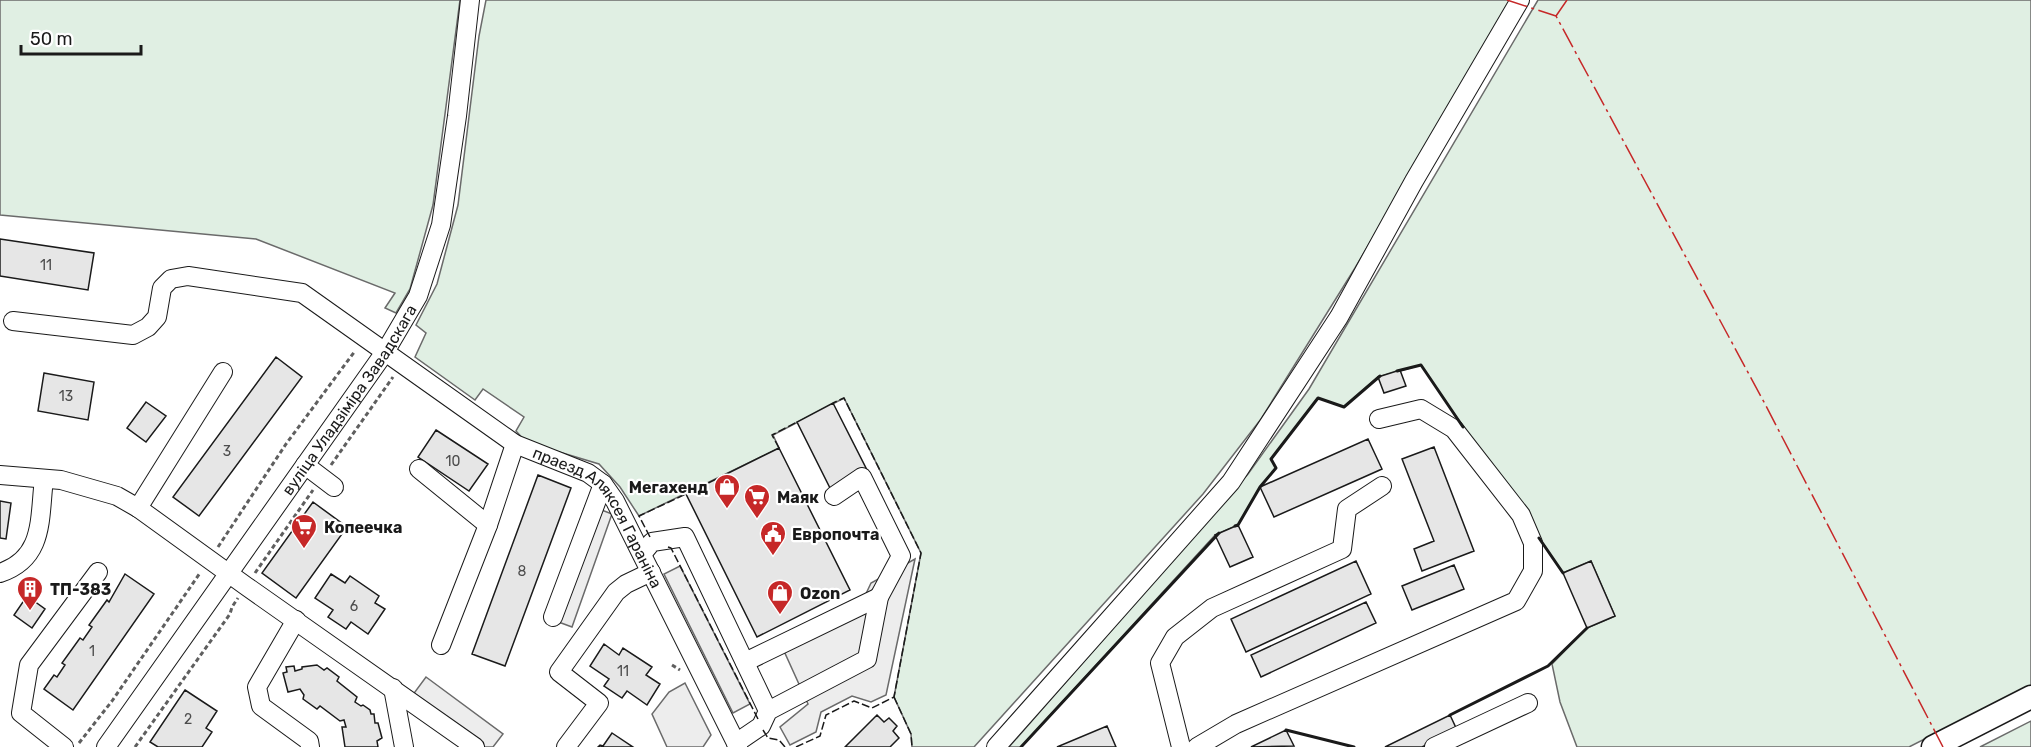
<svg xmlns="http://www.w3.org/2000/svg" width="2031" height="747" viewBox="0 0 2031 747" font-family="Rubik,sans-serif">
<rect width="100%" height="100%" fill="#fff"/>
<!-- green -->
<path fill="#e0efe3" stroke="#6a6a6a" stroke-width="1.5" d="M0 0H460L433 205 410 289 396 313 385 308 395 293 256 239 0 215Z
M486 0H1512L1355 268 1261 419 1203 494 974 747H912L911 734 894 697 921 553 844 398 773 435 779 448 639 516 620 487 599 464 526 442 516 431 524 417 483 389 475 400 415 357 426 333 416 325 437 284 458 205 479 36Z
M1538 0H2031V685L1909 747H1577L1560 702 1552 664 1587 628 1615 616 1591 561 1563 573 1421 365 1378 377 1344 407 1318 398 1271 459 1276 468 1260 487 1238 525 1215 535 1021 747H1009L1248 474 1309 389Z
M2031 721V747H1980Z"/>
<!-- parking -->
<path fill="#ededed" stroke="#6a6a6a" stroke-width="1.5" d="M586 504 612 514 572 627 545 617Z
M915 559 886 695 871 702 852 696 821 712 816 732 790 745 780 727 808 704 779 640 864 598 871 583Z
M680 566 750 704 733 713 664 574Z
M426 677 503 734 493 747H464L406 704Z
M685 683 711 735 703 747H667L652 714 669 692Z"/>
<!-- building -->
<path fill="#e6e6e6" stroke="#1a1a1a" stroke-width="1.5" d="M0 239 94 253 88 290 0 276Z
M276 357 302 377 199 516 173 497Z
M1400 370 1406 386 1384 393 1378 377Z
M44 373 94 382 88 420 38 411Z
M146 402 166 416 146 442 127 428Z
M833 403 868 472 831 490 797 422Z
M436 430 488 464 469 491 418 457Z
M1368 439 1382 469 1274 517 1260 487Z
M1434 447 1474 551 1422 571 1414 549 1434 541 1402 459Z
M779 448 850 590 757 637 686 494Z
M538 475 571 488 505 666 472 654Z
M0 501 11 503 6 539 0 538Z
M313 502 347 527 296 598 262 573Z
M1238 525 1253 557 1230 567 1215 535Z
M1356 561 1371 594 1246 652 1231 619Z
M1591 561 1615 616 1587 628 1563 573Z
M1454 565 1464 589 1412 610 1402 586Z
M125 574 154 594 73 710 44 689 54 675 57 677 65 665 62 663 80 638 83 640 92 627 89 625 107 600 109 602Z
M331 574 345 583 350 576 379 596 375 603 385 609 368 634 351 622 346 629 328 617 333 610 315 598Z
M27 596 45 609 32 628 14 615Z
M1366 602 1376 623 1261 677 1251 655Z
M604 644 619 655 623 648 652 667 646 675 660 684 647 705 627 691 622 698 604 686 609 679 590 666Z
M317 665 324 670 327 668 339 677 337 681 357 697 355 702 361 706 363 705 370 710 371 714H374L375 723H378L382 738 377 741 378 747H345L342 727H346L344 720 340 721 320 706 317 709 303 699 304 695 300 689 288 692 283 673 287 672 286 667 294 666 295 671 302 669V667Z
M185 690 217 711 206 728 212 732 202 747H158L150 742Z
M877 715 884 722 889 718 897 726 893 731 899 738 890 747H845Z
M1450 715 1457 730 1422 747H1385Z
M1107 726 1116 747H1057Z
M1286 730 1294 746 1251 747Z
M612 733 633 747H598L600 745 603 746Z"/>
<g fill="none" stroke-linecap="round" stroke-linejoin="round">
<defs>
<g id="minor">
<path id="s1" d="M13 321 133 335 148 327 157 317 162 288 171 279 188 276 302 293 515 444 588 473 603 484 615 501 738 747"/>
<path d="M305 465 334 487"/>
<path d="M419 469 488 525"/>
<path d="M0 475 61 480 117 496 138 508 246 586 475 747"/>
<path d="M138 508 223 372"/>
<path d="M642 554 652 542 685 537 768 711"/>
<path d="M0 573C45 558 39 518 44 479"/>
<path d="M553 617 603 484"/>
<path d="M296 620 257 687 261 706 309 741 310 747"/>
<path d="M441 645 488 525 515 444"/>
<path d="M745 662 879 597"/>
<path d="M393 688 404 747"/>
<path d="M736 743 761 726 768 711 867 659 879 597 901 556 862 477 834 496"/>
<path d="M64 747 21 713 29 665 98 572"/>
<path id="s2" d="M106 747 385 352 418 296 441 225 457 116 470 0"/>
<path d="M566 747 599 703 559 672 616 592 626 584 651 572"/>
<path d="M996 747 1231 482 1339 317 1414 181 1520 0"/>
<path d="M1181 747 1160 663 1175 637 1212 608 1342 549 1347 509 1382 486"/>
<path d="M1197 747 1236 724 1516 601 1533 571V543L1521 515 1454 429 1421 409 1379 419"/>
<path d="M1434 747 1528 703"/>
</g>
<path id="major" d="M1933 747 2031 697"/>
</defs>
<!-- minor casing -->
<use href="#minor" stroke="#1a1a1a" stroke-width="20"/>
<!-- major casing -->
<use href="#major" stroke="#1a1a1a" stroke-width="25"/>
<!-- path -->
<path stroke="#5f5f5f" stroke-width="3" stroke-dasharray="4.5 3" stroke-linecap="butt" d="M331 465 393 377
M218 547 286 444 355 351
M255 573 313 490
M672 665 680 670
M79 743 112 701 200 573
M135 747 230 614 232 607 238 598"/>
<!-- minor -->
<use href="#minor" stroke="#fff" stroke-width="18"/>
<!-- major -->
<use href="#major" stroke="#fff" stroke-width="22"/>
<!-- fence -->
<path stroke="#1a1a1a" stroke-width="1.5" stroke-dasharray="8 3" stroke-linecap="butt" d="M779 448 772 435 797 422
M650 537 639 516 686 494
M668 547 671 548 758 719
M894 697 911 734 912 747
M763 730 768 738 779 740 785 747
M796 747 820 736 826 715 854 701 872 708 894 697 921 553 844 398 833 403"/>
<!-- wall -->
<path stroke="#1a1a1a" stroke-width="3" d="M1397 371 1421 365 1463 427
M1235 526 1238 525 1260 487 1276 468 1271 459 1318 398 1344 407 1380 376
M1539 538 1563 573
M1450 715 1548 666 1587 628
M1286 730 1354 747
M1021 747 1219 533"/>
<!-- power -->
<path stroke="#c62828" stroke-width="1.5" stroke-dasharray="21 4.5 3 4.5" stroke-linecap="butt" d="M1507 0 1556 16 1765 404 1943 747
M1556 16 1567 0"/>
</g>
<!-- icons -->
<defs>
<symbol id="shop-pin" viewBox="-11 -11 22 30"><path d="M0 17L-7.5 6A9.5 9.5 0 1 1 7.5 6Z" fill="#c62828" stroke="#fff"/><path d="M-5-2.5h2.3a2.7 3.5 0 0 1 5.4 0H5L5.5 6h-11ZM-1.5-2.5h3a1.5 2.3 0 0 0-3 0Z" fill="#fff"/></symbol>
<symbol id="supermarket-pin" viewBox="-11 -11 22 30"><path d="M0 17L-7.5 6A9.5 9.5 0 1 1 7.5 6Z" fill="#c62828" stroke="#fff"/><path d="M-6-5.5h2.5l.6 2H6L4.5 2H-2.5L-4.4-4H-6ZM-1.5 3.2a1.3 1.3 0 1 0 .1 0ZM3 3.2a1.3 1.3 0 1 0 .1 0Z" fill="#fff"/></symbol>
<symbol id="civic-pin" viewBox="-11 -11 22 30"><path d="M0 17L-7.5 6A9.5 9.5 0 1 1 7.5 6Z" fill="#c62828" stroke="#fff"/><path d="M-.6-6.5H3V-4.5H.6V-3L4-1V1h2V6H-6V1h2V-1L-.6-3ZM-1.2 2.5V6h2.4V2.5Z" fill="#fff"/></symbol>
<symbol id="building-pin" viewBox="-11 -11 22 30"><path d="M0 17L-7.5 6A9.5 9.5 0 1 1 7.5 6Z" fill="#c62828" stroke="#fff"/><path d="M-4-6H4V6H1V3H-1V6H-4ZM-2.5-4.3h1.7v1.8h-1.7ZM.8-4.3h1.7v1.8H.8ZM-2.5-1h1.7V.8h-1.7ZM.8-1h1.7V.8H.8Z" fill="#fff"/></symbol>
</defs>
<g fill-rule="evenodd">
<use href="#shop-pin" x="712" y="472" width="30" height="40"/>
<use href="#supermarket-pin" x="742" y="482" width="30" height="40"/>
<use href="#supermarket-pin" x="289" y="512" width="30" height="40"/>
<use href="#civic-pin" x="758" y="519" width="30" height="40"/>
<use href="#building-pin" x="15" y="574" width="30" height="40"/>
<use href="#shop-pin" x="765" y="578" width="30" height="40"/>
</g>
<g text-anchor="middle" stroke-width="4.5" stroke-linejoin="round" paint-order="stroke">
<!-- number labels -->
<g font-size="14" fill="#4d4d4d">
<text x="46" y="270">11</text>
<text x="66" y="401">13</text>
<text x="227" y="456">3</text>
<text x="453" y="466">10</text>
<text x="522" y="576">8</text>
<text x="354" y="611">6</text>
<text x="92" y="656">1</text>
<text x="623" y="676">11</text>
<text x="188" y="724">2</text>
</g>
<!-- street labels -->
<g font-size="16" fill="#1a1a1a" stroke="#fff">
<text dy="6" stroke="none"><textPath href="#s2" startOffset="424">вуліца Уладзіміра Завадскага</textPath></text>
<text dy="6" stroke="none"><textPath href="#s1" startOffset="704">праезд Аляксея Гараніна</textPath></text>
</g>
<!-- poi labels -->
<g font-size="16" font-weight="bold" fill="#1a1a1a" stroke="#fff" text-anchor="start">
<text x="708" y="493" text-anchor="end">Мегахенд</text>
<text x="777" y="503">Маяк</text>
<text x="324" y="533">Копеечка</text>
<text x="792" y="540">Европочта</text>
<text x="50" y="595">ТП-383</text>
<text x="800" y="599">Ozon</text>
</g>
</g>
<!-- scale -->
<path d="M21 45v9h120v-9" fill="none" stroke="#1a1a1a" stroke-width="3"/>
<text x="30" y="45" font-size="18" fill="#1a1a1a" stroke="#ffffff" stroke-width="4.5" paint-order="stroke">50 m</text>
</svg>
